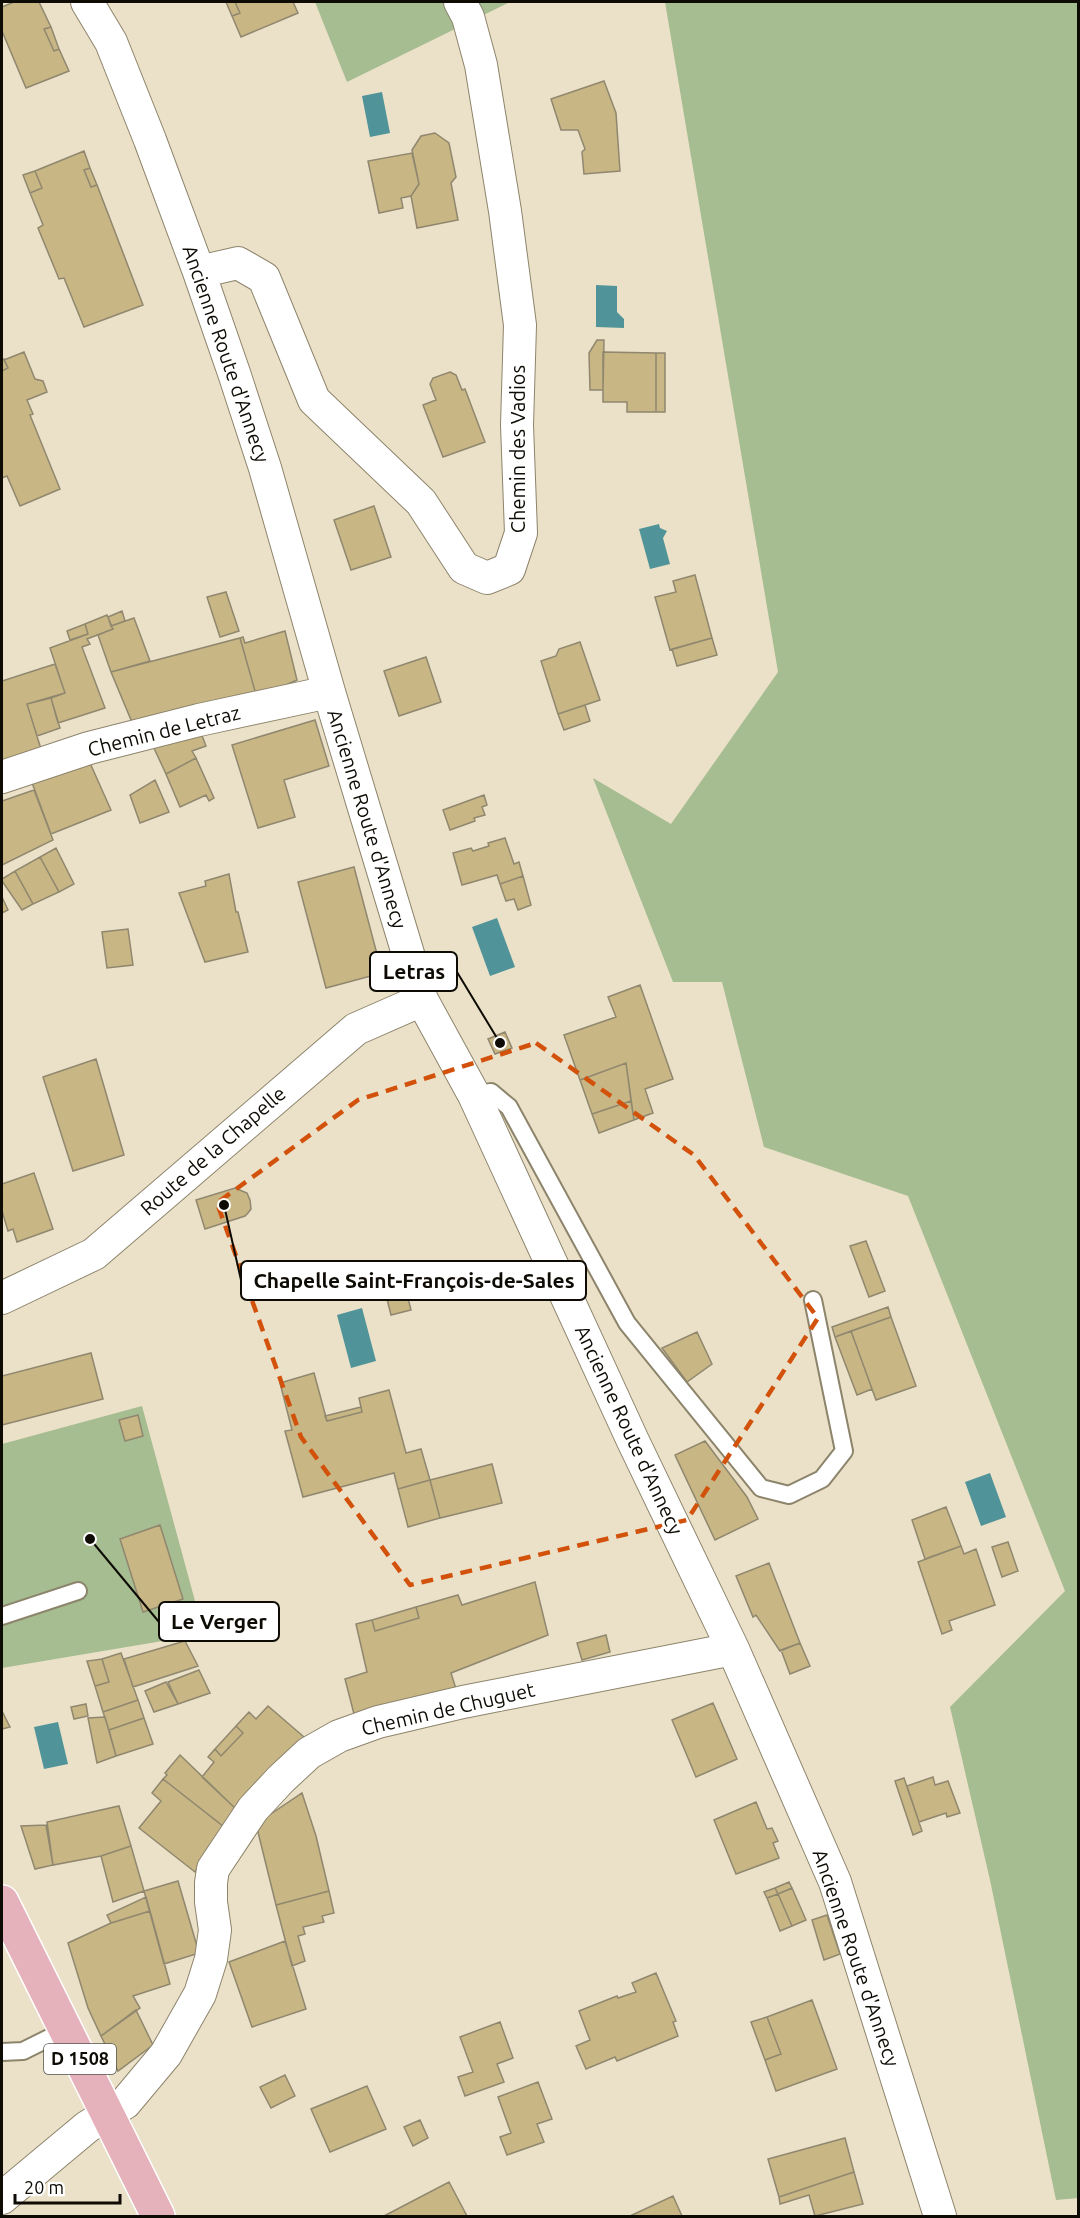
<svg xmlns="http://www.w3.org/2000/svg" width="1080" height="2218" viewBox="0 0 1080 2218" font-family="Ubuntu,sans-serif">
<rect width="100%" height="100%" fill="#ebe1c8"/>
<!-- green -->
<path fill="#a6bc91" d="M315 2H510L347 82Z
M665 2H1078V2198L1056 2200 990 1880 950 1707 1065 1591 908 1196 764 1147 722 982H673L593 778 671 824 778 672Z
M142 1406 204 1634 2 1668V1444Z"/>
<!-- water -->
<path fill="#509499" d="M382 92 390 133 370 137 362 96Z
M596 285 617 286V312L624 319V328L596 327Z
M659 524 660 528 667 531 663 538 670 564 650 569 639 529Z
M497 918 515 967 490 976 472 927Z
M362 1308 376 1361 351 1368 337 1315Z
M990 1473 1006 1517 981 1526 965 1482Z
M58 1722 68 1764 44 1769 34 1727Z"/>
<!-- building -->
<path fill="#c8b684" stroke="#90876f" stroke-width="1.5" d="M14 2H39L51 27 44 29 54 51 59 49 69 71 26 88 2 31V7Z
M226 2H235L240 13 232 16Z
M235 2H293L298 13 241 37 232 16 240 13Z
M51 27 59 49 54 51 44 29Z
M604 81 616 113 620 171 584 174 582 152 585 149 578 130H561L551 99Z
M435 133 449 143 456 177 451 183 458 220 417 228 411 196 419 184 412 150 421 136Z
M84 151 90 168 84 170 91 187 97 185 143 305 84 327 64 278 59 279 38 228 43 225 30 193 42 188 35 171Z
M412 153 419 184 411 196 401 198 403 208 379 213 368 161Z
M90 168 97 185 91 187 84 170Z
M35 171 42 188 30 193 23 175Z
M597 340H604L603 390H590L589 353Z
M24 352 35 379 43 381 47 392 27 400 33 414 30 415 60 489 20 506 7 476 2 478V371L8 368 4 360Z
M603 352 656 353V412H627V402H603Z
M656 353H665V412H656Z
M4 359 8 368 2 371V360Z
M450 372 456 375 462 390 465 389 485 442 443 457 423 405 436 400 430 384 433 378Z
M374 506 391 557 351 570 334 520Z
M695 575 712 638 670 650 655 597 676 592 673 581Z
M226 592 239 631 220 637 207 597Z
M122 611 125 621 111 626 108 617Z
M107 615 113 629 87 639 90 644 82 647 105 708 58 723 51 698 65 693 50 648 88 634 85 624Z
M134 618 150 661 111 672 98 635 113 629 111 626Z
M85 624 88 634 70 640 67 631Z
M285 631 297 680 257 698 240 638 243 637 245 643Z
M240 638 257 698 134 727 111 672Z
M712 638 717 655 677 666 672 649Z
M580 642 600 700 558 714 541 661 556 656 559 649Z
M426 657 441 702 399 716 384 671Z
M55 664 65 693 27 704 41 749 2 761V681Z
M51 698 60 728 37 736 27 704Z
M585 705 590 721 564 730 558 714Z
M315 720 329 766 284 780 295 817 258 828 232 745Z
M198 725 206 746 192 751 196 758 166 774 152 744Z
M196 758 214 798 209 801 206 795 180 807 166 774Z
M90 763 111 810 51 834 31 780Z
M155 780 169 812 140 823 130 795Z
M34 790 53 840 2 865V801Z
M484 795 487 805 482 807 485 815 474 818 475 821 450 830 443 810Z
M505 838 514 864 519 862 523 876 500 884 497 875 462 885 453 853 471 848 473 851 489 846 488 843Z
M56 848 74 884 59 892 40 857Z
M40 857 59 892 33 904 15 871Z
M354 867 382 973 326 988 298 882Z
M15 871 33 904 22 910 2 881V879Z
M229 874 236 912H238L248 952 205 962 179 893 206 886 205 881Z
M523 876 531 905 518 910 514 899 506 901 500 884Z
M2 897 8 910 2 913Z
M128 929 133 965 107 968 102 932Z
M640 985 673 1079 645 1089 653 1113 634 1120 626 1063 580 1080 564 1035 616 1017 608 997Z
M505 1032 512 1048 495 1054 488 1039Z
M96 1059 124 1155 73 1171 43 1077Z
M626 1063 631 1101 592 1114 580 1080Z
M631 1101 634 1120 599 1133 592 1114Z
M34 1173 53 1229 17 1242 13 1229 8 1231 2 1211V1184Z
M235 1188 247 1193 250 1200 251 1209 248 1213 245 1216 205 1229 196 1200Z
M866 1241 885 1291 869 1297 850 1246Z
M403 1278 411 1310 391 1315 383 1283Z
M888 1307 891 1317 835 1337 832 1327Z
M891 1317 916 1386 876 1400 851 1331Z
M851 1331 872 1389 857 1395 835 1337Z
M697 1332 712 1364 687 1382 662 1348Z
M91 1353 103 1399 2 1425V1376Z
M314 1373 327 1421 362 1412 359 1398 389 1390 406 1453 421 1449 430 1480 398 1489 394 1473 303 1497 285 1431 292 1430 280 1383Z
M361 1407 362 1412 327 1421 325 1416Z
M138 1415 143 1436 125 1441 119 1420Z
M705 1441 747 1497 758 1519 715 1540 675 1455Z
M492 1464 502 1503 440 1518 430 1480Z
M430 1480 440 1518 408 1527 398 1489Z
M946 1507 961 1546 925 1559 912 1520Z
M160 1525 183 1599 143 1612 120 1539Z
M1008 1542 1018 1571 1002 1577 992 1547Z
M961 1546 964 1554 976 1549 995 1605 949 1621 952 1630 942 1634 918 1562Z
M769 1563 800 1643 780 1651 756 1615 753 1617 736 1576Z
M535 1582 548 1635 451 1673 456 1689 354 1714 345 1679 367 1672 356 1624 372 1620 375 1631 419 1618 416 1607 458 1595 462 1605Z
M416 1607 419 1618 375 1631 372 1620Z
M606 1635 610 1652 582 1660 577 1643Z
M185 1641 198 1666 133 1687 124 1659Z
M800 1643 810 1666 790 1674 781 1650Z
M121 1653 138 1700 103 1712 95 1686 109 1682 102 1659Z
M102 1659 109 1682 95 1686 87 1661Z
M199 1670 210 1693 178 1704 168 1682Z
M166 1682 178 1704 154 1712 145 1691Z
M138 1700 144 1718 109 1730 103 1712Z
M713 1703 737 1759 696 1777 672 1720Z
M86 1704 88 1716 74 1719 71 1707Z
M268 1706 304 1737 236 1809 202 1777 214 1762 208 1757 215 1749 221 1756 243 1733 236 1726 249 1712 256 1719Z
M2 1711 10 1727 2 1729Z
M105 1717 116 1756 97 1763 88 1718Z
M144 1718 153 1744 116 1756 109 1730Z
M236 1726 243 1733 221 1756 215 1749Z
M180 1755 236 1809 224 1827 163 1779 167 1775 165 1773Z
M933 1777 935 1785 948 1781 960 1813 947 1817 946 1813 919 1822 907 1786Z
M904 1778 922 1831 913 1835 895 1781Z
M163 1779 224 1827 195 1872 139 1828 161 1801 152 1793Z
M302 1793 316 1836 329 1891 276 1905 256 1824Z
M756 1802 767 1829 772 1828 778 1841 773 1843 779 1858 736 1874 714 1820Z
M119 1806 131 1846 101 1856 53 1865 47 1822Z
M46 1825 53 1865 35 1869 21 1826Z
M131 1846 144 1891 113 1902 101 1856Z
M178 1881 199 1953 164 1964 144 1891Z
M789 1882 792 1888 778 1894 775 1888Z
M775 1888 778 1894 767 1898 764 1892Z
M792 1888 806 1920 792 1926 778 1894Z
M329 1891 334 1913 322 1916 324 1922 303 1927 305 1934 298 1936 305 1961 292 1966 276 1905Z
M778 1894 792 1926 780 1931 767 1898Z
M146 1897 150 1911 111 1923 107 1915Z
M150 1911 170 1984 133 1996 140 2008 101 2036 88 2008 68 1943 111 1923Z
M827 1915 840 1954 824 1960 812 1920Z
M285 1941 306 2009 252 2027 229 1962Z
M656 1973 676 2021 673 2022 678 2036 617 2061 615 2057 586 2069 576 2046 590 2040 579 2011 617 1996 618 1998 636 1992 632 1983Z
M812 2000 837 2069 776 2091 765 2060 781 2054 767 2017Z
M136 2010 153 2045 118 2071 101 2036Z
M767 2017 781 2054 765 2060 751 2022Z
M500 2022 513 2058 497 2064 504 2082 465 2096 458 2077 473 2072 460 2037Z
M285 2075 295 2096 271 2108 260 2087Z
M538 2082 552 2119 537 2124 544 2142 507 2155 500 2137 511 2133 498 2097Z
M367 2086 386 2129 330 2152 311 2109Z
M420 2120 428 2138 413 2146 404 2127Z
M845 2138 854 2172 779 2197 768 2159Z
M854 2172 863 2204 815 2216 809 2195 780 2204 779 2197Z
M449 2182 467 2216H384Z
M673 2196 682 2216H630Z"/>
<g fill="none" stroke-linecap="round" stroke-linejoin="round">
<defs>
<path id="lane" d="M474 1095 491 1092 509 1107 627 1323 761 1488 789 1495 822 1479 844 1451 813 1300
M2 1616 78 1591
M2 2052 23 2051 65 2030"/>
<path id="street" d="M87 2 111 42 150 140 199 272 234 373 265 468 329 692 422 1000 474 1095 633 1441 733 1649 835 1882 940 2216
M199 272 238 263 264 278 314 400 421 502 464 568 487 578 509 569 521 533 517 425 520 325 505 211 481 65 468 17 460 2
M2 777 89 748 199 720 329 692
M2 1298 94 1254 356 1029 422 1000
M2 2198 87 2127 125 2103 166 2054 200 1994 211 1959 215 1930 211 1902V1883L213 1869 253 1809 281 1779 309 1753 339 1736 378 1722 463 1702 733 1649"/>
<path id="primary" d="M2 1902 158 2216"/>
</defs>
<!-- lane casing -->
<use href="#lane" stroke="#8d846c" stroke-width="20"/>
<!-- street casing -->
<use href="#street" stroke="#8d846c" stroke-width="34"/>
<!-- primary casing -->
<use href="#primary" stroke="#fff" stroke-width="36"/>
<!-- lane -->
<use href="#lane" stroke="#fff" stroke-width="16"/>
<!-- street -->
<use href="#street" stroke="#fff" stroke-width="32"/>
<!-- primary -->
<use href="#primary" stroke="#e5b2bb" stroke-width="33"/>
</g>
<!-- marked area -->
<path fill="none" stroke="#d2510b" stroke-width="4.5" stroke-dasharray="12 8" stroke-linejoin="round" d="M536 1043 694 1155 818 1318 687 1520 410 1585 301 1437 217 1203 358 1100Z"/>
<g text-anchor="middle" stroke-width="6" stroke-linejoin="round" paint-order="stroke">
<!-- shield labels -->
<rect fill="#fff" stroke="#56544f" stroke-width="1.5" x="44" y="2044" width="72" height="30" rx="4.5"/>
<g font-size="18" font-weight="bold" fill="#0e0b04">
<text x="80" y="2065">D 1508</text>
</g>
<!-- street labels -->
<g font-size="20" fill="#0e0b04" stroke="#fff">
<text transform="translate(226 354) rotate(71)" y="7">Ancienne Route d'Annecy</text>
<text transform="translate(518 449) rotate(-90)" y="7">Chemin des Vadios</text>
<text transform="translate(164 731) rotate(-14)" y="7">Chemin de Letraz</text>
<text transform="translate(367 819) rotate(73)" y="7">Ancienne Route d'Annecy</text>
<text transform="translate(213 1151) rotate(-41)" y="7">Route de la Chapelle</text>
<text transform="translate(629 1430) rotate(65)" y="7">Ancienne Route d'Annecy</text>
<text transform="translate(448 1709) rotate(-13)" y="7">Chemin de Chuguet</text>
<text transform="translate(856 1958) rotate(71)" y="7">Ancienne Route d'Annecy</text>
</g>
</g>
<!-- callouts -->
<path fill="none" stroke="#0e0b04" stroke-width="2" d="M500 1043L457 972M224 1205L241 1280M90 1539L159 1622"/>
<g fill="#0e0b04" stroke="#fff" stroke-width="2">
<circle cx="500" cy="1043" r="6"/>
<circle cx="224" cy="1205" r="6"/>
<circle cx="90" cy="1539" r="6"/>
</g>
<g fill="#fff" stroke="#0e0b04" stroke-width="2">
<rect x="370" y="952" width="87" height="39" rx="6"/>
<rect x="241" y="1261" width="345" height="39" rx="6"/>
<rect x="159" y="1602" width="120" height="39" rx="6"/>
</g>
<g font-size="21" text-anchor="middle" font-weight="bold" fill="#0e0b04">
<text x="414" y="979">Letras</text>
<text x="414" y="1288">Chapelle Saint-François-de-Sales</text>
<text x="219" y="1629">Le Verger</text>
</g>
<!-- border -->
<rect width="1080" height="2218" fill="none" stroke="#0e0b04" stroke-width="6"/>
<!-- scale -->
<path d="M15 2194v9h105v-9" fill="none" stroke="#0e0b04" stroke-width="3"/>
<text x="24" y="2194" font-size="18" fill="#0e0b04" stroke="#ffffff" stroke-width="4.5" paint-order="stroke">20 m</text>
</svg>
